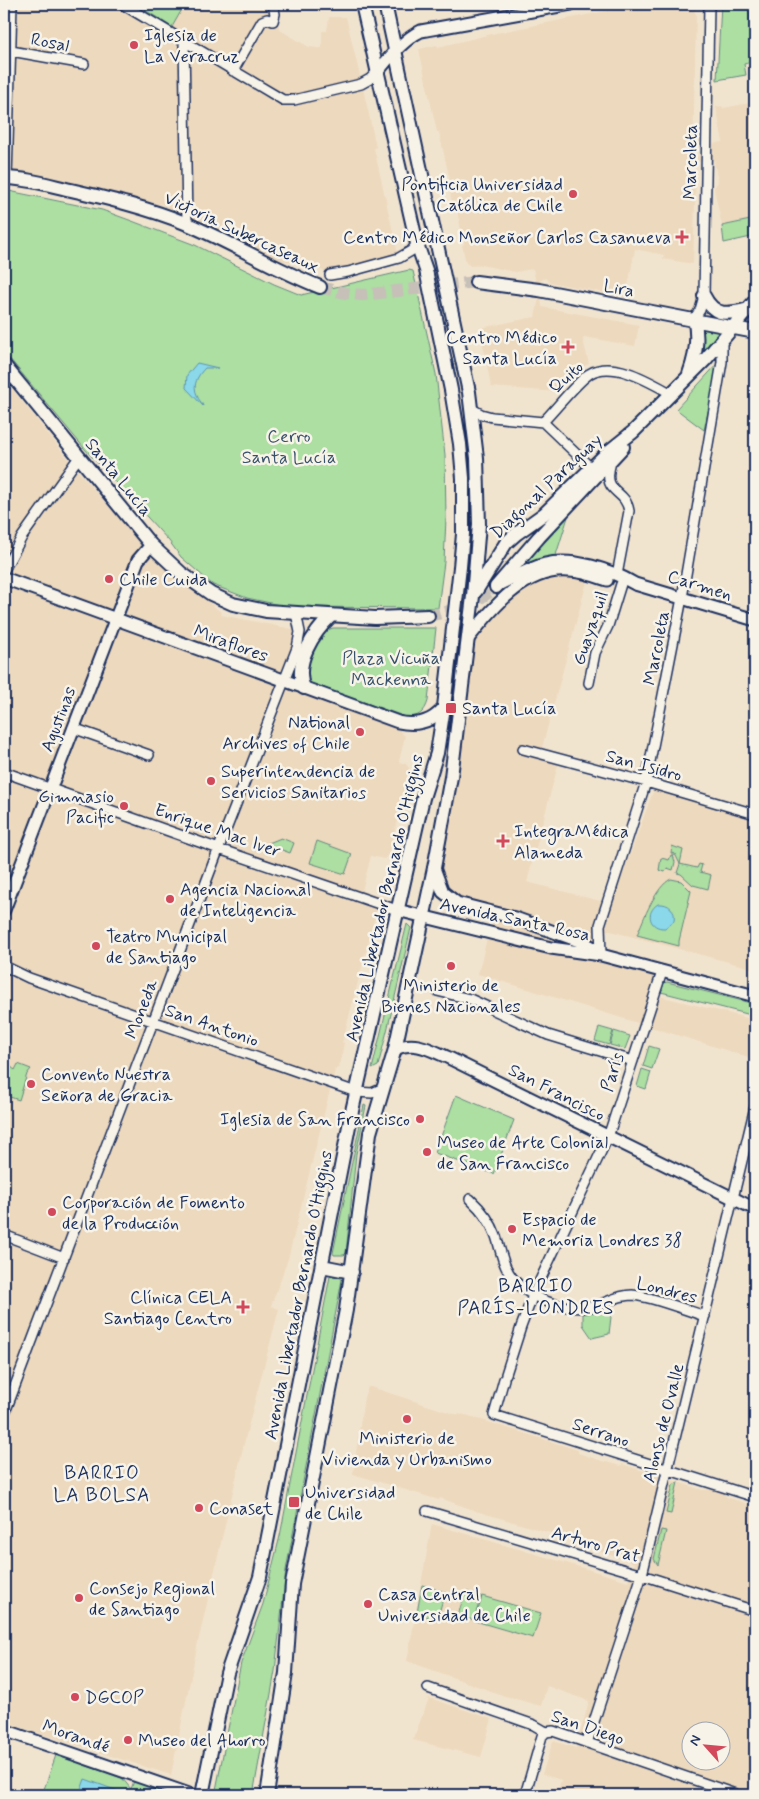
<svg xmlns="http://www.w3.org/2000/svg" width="759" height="1799" viewBox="0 0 759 1799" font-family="Mynerve,sans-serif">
<rect width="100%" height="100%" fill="#f1e4cf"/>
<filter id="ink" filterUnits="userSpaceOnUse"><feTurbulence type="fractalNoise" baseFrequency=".02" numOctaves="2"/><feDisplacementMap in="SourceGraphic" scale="10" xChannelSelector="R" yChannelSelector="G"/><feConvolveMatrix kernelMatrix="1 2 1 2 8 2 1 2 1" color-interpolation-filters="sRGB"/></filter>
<g filter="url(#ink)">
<!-- built -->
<path fill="#edd9bd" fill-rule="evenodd" d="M4 4H271L280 30 309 47 318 48H322V31H327L329 17H346L368 110 376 147 374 148 398 254 328 272 258 254 163 205 20 173 4 172Z
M642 4H693L697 8 694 11 696 14 693 156 714 154 712 144 723 142 716 107 722 106 723 108 755 102V219L722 226 714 188 718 182 714 160 687 163 686 175H696L693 264 663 259 664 255 635 249 626 297 549 282 545 278 540 281 542 307 639 325 635 346 584 337 583 340 589 364 584 366 558 392 491 387 480 328 535 317 539 298 534 274 533 269 515 272 481 265 471 266 466 263 462 245 464 244 455 201H452L447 182 450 181 439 132H437L419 49 437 45 438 47 496 33Z
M748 4H755V60L749 21Z
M4 379 77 470 142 545 189 588 190 587 222 613 221 615 292 629 318 639 312 685 406 717 400 731 405 736 399 762 406 764 409 768 396 825 389 853 386 857 384 859 371 856 362 891 380 897 343 1040 342 1042 344 1043 340 1064H338L339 1067 335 1070 333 1078 288 1259 271 1306 279 1309 246 1435 198 1642 171 1775 4 1722Z
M553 574 588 578 540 755 559 761 527 882 604 902 597 927 610 959 658 972 651 994 755 1020V1059L478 974 494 911 454 898 445 888 441 871V855L472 641 510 596Z
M654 789 755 817V969L603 929Z
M368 1387H371L454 1414 466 1415 578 1450V1453L602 1461 621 1466 622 1464 702 1490 723 1489 726 1497 755 1506V1795H557L561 1780 542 1774 553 1741 576 1748 589 1701 547 1686 541 1706 505 1696 407 1661 432 1524 628 1581 634 1563 598 1551 599 1547 578 1540 555 1533 554 1534 479 1512 440 1498 439 1500 429 1497 353 1474 364 1397ZM692 1732H722V1762H692Z
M429 1698 492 1719 481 1757 413 1740Z"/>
<!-- green -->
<path fill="#acdfa1" stroke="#648780" d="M149 4H185L172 27 145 10Z
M721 4H748L755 61 744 64 746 75 717 80Z
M4 190 102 210 132 221 195 245 274 284 301 295 409 270 413 271 436 374 445 455 446 518 444 562 438 608 289 607 247 598 213 585 181 557 169 541 84 448 4 352Z
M755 219V256L751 237 724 243 722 226Z
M699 325 722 332 698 355Z
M719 362 704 430 676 409Z
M568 517 555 558 519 570 524 564Z
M333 628H436L428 701C425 712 418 718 406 717L307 682 305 673 318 639 324 631Z
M281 838 294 843 290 853 266 844Z
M317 841 352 854 345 874 310 863Z
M672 846 683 850 680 864 697 868 699 864 702 865 700 872 711 875 708 889 693 885 681 874 677 873 680 864 675 854 671 853Z
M671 855H673L675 862 673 870 667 868 665 872 659 870 661 858 669 860Z
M671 879 681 881 691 891 679 941V946L637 935C643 920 656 886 671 879Z
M407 924 411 928 387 1031 378 1066 372 1069Z
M667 982 755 1004V1016L661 992 664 983Z
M599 1027 613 1031 609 1045 595 1041Z
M614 1031 630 1036 625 1049 610 1045Z
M649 1046 659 1049 652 1069 643 1066Z
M18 1064 31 1069 27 1074 19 1100 4 1095V1085L11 1067 15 1070Z
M642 1069 651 1072 646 1089 637 1086Z
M456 1095 514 1120 494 1174 435 1153Z
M364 1105 366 1106 356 1154 346 1253 344 1255H334L333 1253Z
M330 1276 340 1277 342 1280 286 1570 275 1671 253 1795H215L241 1663 263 1604 280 1536Z
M606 1309 611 1317 609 1334 592 1338 583 1325V1314Z
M678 1482 671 1514 666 1513 673 1485Z
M661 1530 666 1531 658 1565 654 1559Z
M422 1585 445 1592 437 1620 417 1613Z
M465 1591 481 1596 474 1620 458 1616Z
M482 1596 541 1613 533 1638 475 1621Z
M56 1755 122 1778 131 1789 134 1781 175 1795H42Z"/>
<!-- water -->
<path fill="#8bd8ea" stroke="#5e94b2" d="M197 363 218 368H205C198 375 192 385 197 395 198 400 202 402 203 406L186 388 187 375Z
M658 904C669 903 676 910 674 921L665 928C649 929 645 912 658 904Z
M85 1779 118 1791 117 1795H97L81 1790Z"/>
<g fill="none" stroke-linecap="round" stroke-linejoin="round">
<!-- primary-tunnel -->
<path stroke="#c6c0b8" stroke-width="12" stroke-dasharray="12 6" stroke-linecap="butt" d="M320 287 345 293 362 295 476 282
M428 616C453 611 476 604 496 587"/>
<defs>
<path id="street" d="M122 4 283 100H294L361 84 370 79 378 71
M184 41 187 223
M11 51 84 64
M233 71 262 21 267 19 273 21 275 14 273 4
M7 178 12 4
M330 275 348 272 399 258 411 251 417 244
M694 319 700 310 704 296 709 4
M4 385 12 375
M472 409 481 414 492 417 543 422 591 468
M543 422C555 410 576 383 589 374 613 359 650 382 672 394
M611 462C601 496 625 487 629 511L617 575
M4 570 22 537 79 457
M589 683 595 653 608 626 621 584
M73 728 149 755
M523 749 646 782 755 814
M4 772 219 849 397 910
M601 955 600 925 646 782 682 598 722 362V341
M4 966 29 978 356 1092 372 1093 383 1088
M437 991 470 999 548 1035 633 1061
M470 1199C482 1210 491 1222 496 1236 502 1254 503 1270 518 1284 537 1302 570 1312 596 1306 608 1302 618 1295 632 1295 651 1296 685 1310 705 1316
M4 1235 64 1258
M506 1374 521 1327 533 1295 608 1137 662 972
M504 1379 494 1415 755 1497
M4 1415 222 840 297 648 300 632 296 613
M427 1511 642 1575 755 1611
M428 1688 534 1725 546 1732 553 1731 738 1795
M587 1743 642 1575 755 1107
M525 1795 542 1736 546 1732"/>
<path id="secondary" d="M378 71C390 57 404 39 421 31L571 4
M4 578 398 722C416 726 432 723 444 707
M498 585C513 578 529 568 545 564 573 557 611 570 635 584L755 620
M468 639C492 608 526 567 569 571 582 571 595 576 607 580
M434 868 443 892 457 903 515 918 585 943 594 948 600 954
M4 910 138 560 151 545
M397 910 551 948 601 955 755 996
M395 1049C414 1040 429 1049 447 1057L755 1209
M4 1730 192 1795"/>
<path id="primary" d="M4 178C26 178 49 185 71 190 110 199 148 208 185 223 231 242 274 269 320 287
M476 282 539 290 755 332
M704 296C715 318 729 314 749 309
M4 365 151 545 181 573 211 594 233 604 266 611 375 618 428 616
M689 374C696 355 699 338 694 319
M496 587 539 537 623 447
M476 591 506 543 516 534 544 514 608 452 633 432 705 360 755 301
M304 688C293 663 314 632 332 615
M322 1266 352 1272
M202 1795 227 1673 260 1577 352 1111 423 798 437 753 444 707 460 567 463 534V478L460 444 451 390 426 270 417 244 362 4
M267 1795 286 1673 292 1584 346 1310 370 1133 395 1049 434 868 451 777 473 596 479 524 477 458 469 392 385 4"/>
</defs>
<!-- street casing -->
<use href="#street" stroke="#1b2f5e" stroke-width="12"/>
<!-- secondary casing -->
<use href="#secondary" stroke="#1b2f5e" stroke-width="15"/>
<!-- primary casing -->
<use href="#primary" stroke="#1b2f5e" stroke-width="16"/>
<!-- street -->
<use href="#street" stroke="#f7f3e8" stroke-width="9"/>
<!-- secondary -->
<use href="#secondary" stroke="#f7f3e8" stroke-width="11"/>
<!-- primary -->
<use href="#primary" stroke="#f7f3e8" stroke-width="12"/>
</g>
</g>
<!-- markers -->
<g fill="#d1495b" stroke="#f7f3e8" stroke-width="2">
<circle cx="134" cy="45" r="5"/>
<circle cx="573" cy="194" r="5"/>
<path d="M679.5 229.5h5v5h5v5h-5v5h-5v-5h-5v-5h5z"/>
<path d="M565.5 339.5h5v5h5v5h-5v5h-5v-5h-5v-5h5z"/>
<circle cx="109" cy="579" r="5"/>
<rect x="445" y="702" width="12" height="12" rx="2.5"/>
<circle cx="360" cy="732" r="5"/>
<circle cx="211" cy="781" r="5"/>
<circle cx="124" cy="806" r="5"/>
<path d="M500.5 833.5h5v5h5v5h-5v5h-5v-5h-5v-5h5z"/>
<circle cx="170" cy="899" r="5"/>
<circle cx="96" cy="946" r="5"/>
<circle cx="451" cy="966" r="5"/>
<circle cx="31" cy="1084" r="5"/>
<circle cx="420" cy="1119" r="5"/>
<circle cx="427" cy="1152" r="5"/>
<circle cx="52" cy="1212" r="5"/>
<circle cx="512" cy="1229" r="5"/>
<path d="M240.5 1299.5h5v5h5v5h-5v5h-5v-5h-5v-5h5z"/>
<circle cx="407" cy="1419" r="5"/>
<rect x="288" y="1496" width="12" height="12" rx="2.5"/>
<circle cx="199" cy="1508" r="5"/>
<circle cx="79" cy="1598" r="5"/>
<circle cx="368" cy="1604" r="5"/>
<circle cx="75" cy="1697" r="5"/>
<circle cx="128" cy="1740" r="5"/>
</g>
<g text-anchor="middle" stroke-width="5" stroke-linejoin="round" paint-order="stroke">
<!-- poi labels -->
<g font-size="18" fill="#1b2f5e" stroke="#f7f3e8" text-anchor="start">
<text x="144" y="41">Iglesia de<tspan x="144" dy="21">La Veracruz</tspan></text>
<text x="563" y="190" text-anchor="end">Pontificia Universidad<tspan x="563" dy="21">Católica de Chile</tspan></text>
<text x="671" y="243" text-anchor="end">Centro Médico Monseñor Carlos Casanueva</text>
<text x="557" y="343" text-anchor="end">Centro Médico<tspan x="557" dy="21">Santa Lucía</tspan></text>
<text x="119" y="585">Chile Cuida</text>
<text x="462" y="714">Santa Lucía</text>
<text x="350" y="728" text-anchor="end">National<tspan x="350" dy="21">Archives of Chile</tspan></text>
<text x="221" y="777">Superintendencia de<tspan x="221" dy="21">Servicios Sanitarios</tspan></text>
<text x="114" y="802" text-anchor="end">Gimnasio<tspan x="114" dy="21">Pacific</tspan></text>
<text x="514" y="837">IntegraMédica<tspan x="514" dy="21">Alameda</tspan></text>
<text x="180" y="895">Agencia Nacional<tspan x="180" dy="21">de Inteligencia</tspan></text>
<text x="106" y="942">Teatro Municipal<tspan x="106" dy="21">de Santiago</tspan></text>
<text x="451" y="991" text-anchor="middle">Ministerio de<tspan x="451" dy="21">Bienes Nacionales</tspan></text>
<text x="41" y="1080">Convento Nuestra<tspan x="41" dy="21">Señora de Gracia</tspan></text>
<text x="410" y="1125" text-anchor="end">Iglesia de San Francisco</text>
<text x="437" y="1148">Museo de Arte Colonial<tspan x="437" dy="21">de San Francisco</tspan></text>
<text x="62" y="1208">Corporación de Fomento<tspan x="62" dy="21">de la Producción</tspan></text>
<text x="522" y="1225">Espacio de<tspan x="522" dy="21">Memoria Londres 38</tspan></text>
<text x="232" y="1303" text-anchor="end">Clínica CELA<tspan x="232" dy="21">Santiago Centro</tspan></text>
<text x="407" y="1444" text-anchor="middle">Ministerio de<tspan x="407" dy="21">Vivienda y Urbanismo</tspan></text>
<text x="305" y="1498">Universidad<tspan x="305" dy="21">de Chile</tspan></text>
<text x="209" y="1514">Conaset</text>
<text x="89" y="1594">Consejo Regional<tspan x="89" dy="21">de Santiago</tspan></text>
<text x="378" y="1600">Casa Central<tspan x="378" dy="21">Universidad de Chile</tspan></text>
<text x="85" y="1703">DGCOP</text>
<text x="138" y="1746">Museo del Ahorro</text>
</g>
<!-- street labels -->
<g font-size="18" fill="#1b2f5e" stroke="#f7f3e8">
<text transform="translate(50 42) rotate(11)" y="6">Rosal</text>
<text transform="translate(690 162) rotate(-89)" y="6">Marcoleta</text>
<text transform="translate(242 232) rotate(25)" y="6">Victoria Subercaseaux</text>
<text transform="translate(619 288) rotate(11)" y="6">Lira</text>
<text transform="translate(566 377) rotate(-42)" y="6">Quito</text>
<text transform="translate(119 477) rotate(51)" y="6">Santa Lucía</text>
<text transform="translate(546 486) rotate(-43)" y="6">Diagonal Paraguay</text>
<text transform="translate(700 585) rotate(17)" y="6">Carmen</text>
<text transform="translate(590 628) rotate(-71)" y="6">Guayaquil</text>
<text transform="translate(231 643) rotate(20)" y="6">Miraflores</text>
<text transform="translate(656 648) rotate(-79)" y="6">Marcoleta</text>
<text transform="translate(58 719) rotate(-69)" y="6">Agustinas</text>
<text transform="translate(644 765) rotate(15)" y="6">San Isidro</text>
<text transform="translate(218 830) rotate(19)" y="6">Enrique Mac Iver</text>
<text transform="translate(384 898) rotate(-77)" y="6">Avenida Libertador Bernardo O'Higgins</text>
<text transform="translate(515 919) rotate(12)" y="6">Avenida Santa Rosa</text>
<text transform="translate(141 1009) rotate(-69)" y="6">Moneda</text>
<text transform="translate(212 1025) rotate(19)" y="6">San Antonio</text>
<text transform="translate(612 1072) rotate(-72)" y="6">París</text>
<text transform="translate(557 1092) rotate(27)" y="6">San Francisco</text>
<text transform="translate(667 1290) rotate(14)" y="6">Londres</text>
<text transform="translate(298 1295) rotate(-79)" y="6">Avenida Libertador Bernardo O'Higgins</text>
<text transform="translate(663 1423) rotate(-76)" y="6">Alonso de Ovalle</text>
<text transform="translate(601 1432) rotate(18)" y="6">Serrano</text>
<text transform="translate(596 1544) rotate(16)" y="6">Arturo Prat</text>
<text transform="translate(588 1727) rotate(19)" y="6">San Diego</text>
<text transform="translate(76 1736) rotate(19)" y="6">Morandé</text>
</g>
<!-- park labels -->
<g font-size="18" fill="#38526b" stroke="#f7f3e8">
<text x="289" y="442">Cerro<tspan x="289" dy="21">Santa Lucía</tspan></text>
<text x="391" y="664">Plaza Vicuña<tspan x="391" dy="21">Mackenna</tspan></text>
</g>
<!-- neighbourhood labels -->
<g font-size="19" letter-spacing="1" fill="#1b2f5e" stroke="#f7f3e8">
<text x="536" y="1292">BARRIO<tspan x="536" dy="22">PARÍS-LONDRES</tspan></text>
<text x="102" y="1479">BARRIO<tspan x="102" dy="22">LA BOLSA</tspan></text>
</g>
</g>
<!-- margin -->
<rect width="759" height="1799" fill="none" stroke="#f7f3e8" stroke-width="20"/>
<rect x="10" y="10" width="739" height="1779" fill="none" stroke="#1b2f5e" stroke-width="2" filter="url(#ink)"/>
<!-- north arrow -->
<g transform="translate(706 1746) rotate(297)"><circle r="24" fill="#f7f3e8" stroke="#9fa5b1"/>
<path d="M0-4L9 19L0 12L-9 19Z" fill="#d1495b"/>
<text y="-8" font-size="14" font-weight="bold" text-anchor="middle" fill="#1b2f5e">N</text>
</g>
</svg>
